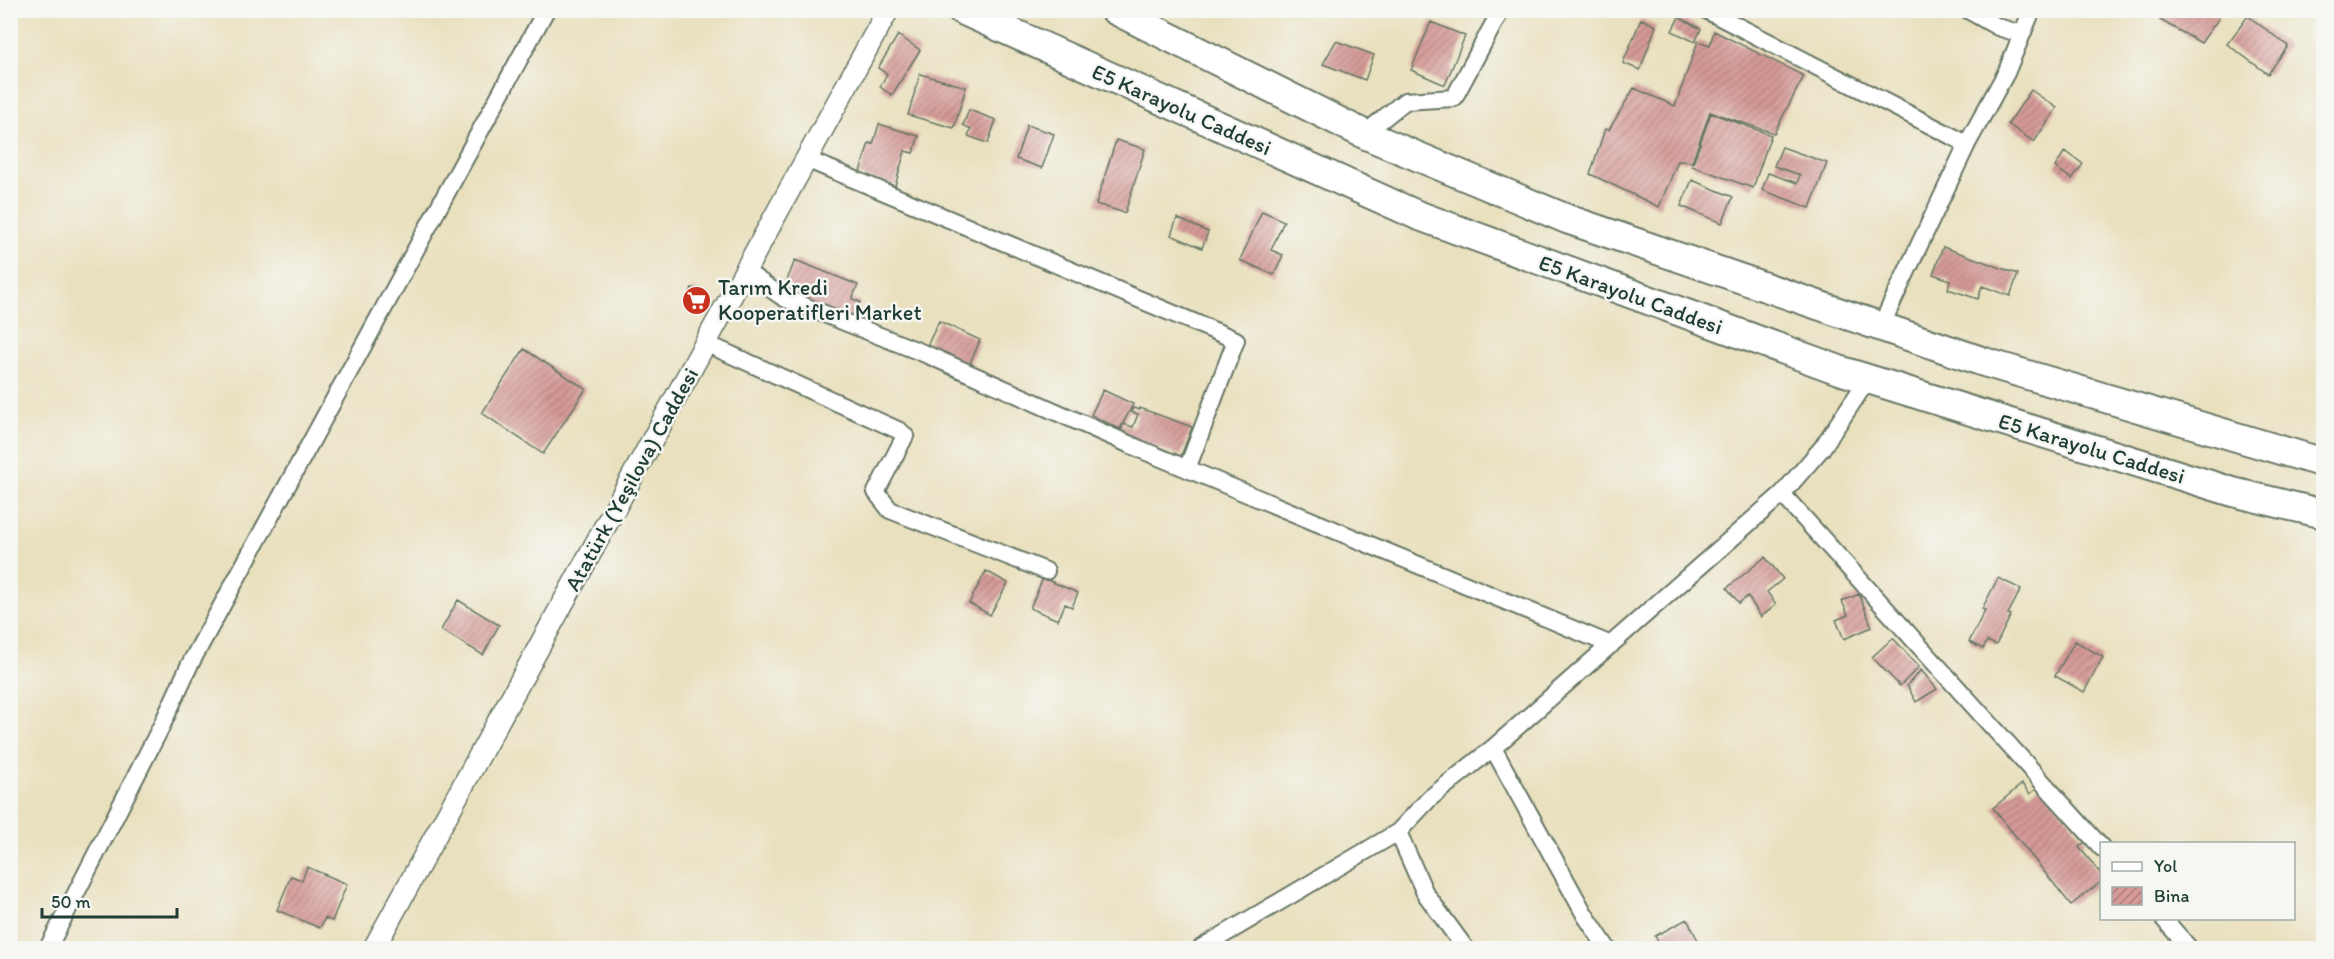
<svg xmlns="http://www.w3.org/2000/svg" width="2334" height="959" viewBox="0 0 2334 959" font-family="Itim,sans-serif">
<defs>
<pattern id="building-hatch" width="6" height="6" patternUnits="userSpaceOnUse" patternTransform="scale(1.5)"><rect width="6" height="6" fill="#d59a97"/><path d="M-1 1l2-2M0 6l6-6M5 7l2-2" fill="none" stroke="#ac7f7c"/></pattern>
</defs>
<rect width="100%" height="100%" fill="#f6f6f2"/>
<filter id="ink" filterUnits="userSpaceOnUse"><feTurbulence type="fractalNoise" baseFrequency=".0167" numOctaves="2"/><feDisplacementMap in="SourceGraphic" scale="12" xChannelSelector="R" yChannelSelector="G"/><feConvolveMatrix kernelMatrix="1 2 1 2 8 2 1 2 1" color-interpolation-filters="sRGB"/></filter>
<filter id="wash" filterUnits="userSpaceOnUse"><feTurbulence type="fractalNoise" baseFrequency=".008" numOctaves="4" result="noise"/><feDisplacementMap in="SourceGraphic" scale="24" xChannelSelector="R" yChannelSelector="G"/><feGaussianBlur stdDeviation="1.35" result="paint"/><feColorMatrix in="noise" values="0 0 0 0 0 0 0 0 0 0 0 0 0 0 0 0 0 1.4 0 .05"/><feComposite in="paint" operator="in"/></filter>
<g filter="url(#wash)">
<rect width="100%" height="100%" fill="#e9e0be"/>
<g id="blocks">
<!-- building -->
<path fill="url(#building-hatch)" d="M2169 10H2209L2219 18 2201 43 2160 20Z
M2248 16 2288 46 2268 74 2227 44Z
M1679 17 1701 29 1695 42 1672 31Z
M1641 19 1656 26 1640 70 1623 63Z
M1431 22 1465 36 1445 85 1411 70Z
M1714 31 1804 76 1774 133 1710 112 1692 162 1678 161 1659 207 1590 174 1605 129 1609 130 1634 88 1675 106 1698 41 1710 45Z
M898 35 920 50 892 95 880 87 887 74 878 68Z
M1336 41 1374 55 1365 80 1323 64Z
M920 74 966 87 954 128 908 115Z
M2031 90 2057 108 2034 142 2008 124Z
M969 110 996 120 988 143 968 136 971 129 963 125Z
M1711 113 1771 135 1753 188 1692 166Z
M879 124 919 136 913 153 905 151 895 186 859 175 869 143 873 144Z
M1027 125 1054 134 1042 168 1016 159Z
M1116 140 1145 149 1125 213 1096 204Z
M1782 147 1827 163 1810 208 1762 190 1768 173 1797 183 1800 175 1774 166Z
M2065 151 2083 164 2072 179 2055 167Z
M1692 180 1733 197 1722 223 1681 206Z
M1262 211 1284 221 1271 250 1283 255 1274 275 1240 260Z
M1177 218 1208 232 1202 248 1171 235Z
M1943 247 2018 274 2010 296 1982 286 1978 299 1948 289 1950 280 1933 274Z
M795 260 858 285 852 299 860 302 852 321 782 293Z
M692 288 709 296 702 311 685 304Z
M939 321 980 340 968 368 926 348Z
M524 349 586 389 543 454 482 413Z
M1103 390 1133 404 1120 429 1091 415Z
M1133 408 1140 410V408L1192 427 1181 456 1120 434 1123 424 1133 427 1138 414 1131 412Z
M1765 557 1783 579 1767 592 1776 604 1761 617 1748 596 1739 603 1727 588Z
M986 571 1008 583 990 615 969 603Z
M1043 578 1078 593 1072 607 1065 604 1058 620 1030 608Z
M1998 578 2021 589 2008 614 2011 615 1996 645 1987 641 1983 649 1969 642 1985 610 1982 609Z
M1859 594 1872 627 1844 639 1836 620 1848 615 1842 601Z
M458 600 499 625 483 655 441 630Z
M1893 638 1919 667 1900 686 1872 657Z
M2075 641 2103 657 2084 692 2055 676Z
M1921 670 1937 689 1916 702 1907 685Z
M2022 784 2030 794 2041 785 2086 841 2079 847 2102 875V881L2071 905 1993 808Z
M307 867 347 884 332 921 325 918 320 928 277 910 291 876 302 880Z
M1687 919 1702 948H1662L1655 936Z"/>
</g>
</g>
<g filter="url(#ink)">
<use href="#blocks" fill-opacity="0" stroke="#667664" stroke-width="1.5"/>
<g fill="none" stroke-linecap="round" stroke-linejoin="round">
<defs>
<path id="minor" d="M1706 10 1967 144
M1968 10 1998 27 2021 34
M1364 134 1405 101 1454 98 1501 10
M806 159 1236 340 1187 469
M745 271 784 298 928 355 1142 450 1611 645
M1881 326 1967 144 2006 73 2032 10
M705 343 900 431 905 436 876 492 890 510 1046 571
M1782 494 2102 848
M1493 748 1585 915 1607 948
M1398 832 1425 893 1465 948
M2163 918 2189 948
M48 948 162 725 189 666 546 10
M1201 948 1398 832 1430 798 1493 748 1782 494 1822 448 1868 379"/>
<path id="tertiary" d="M374 948 888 10"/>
<path id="trunk" d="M962 10 1417 215 1839 370 2233 492 2324 514
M1115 10 1364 134 1567 219 1984 362 2324 463"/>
</defs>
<!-- minor casing -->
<use href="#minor" stroke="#667664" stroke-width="20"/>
<!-- tertiary casing -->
<use href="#tertiary" stroke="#667664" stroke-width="24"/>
<!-- trunk casing -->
<use href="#trunk" stroke="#667664" stroke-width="32"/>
<!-- minor -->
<use href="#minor" stroke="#fff" stroke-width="16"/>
<!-- tertiary -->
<use href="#tertiary" stroke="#fff" stroke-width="21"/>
<!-- trunk -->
<use href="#trunk" stroke="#fff" stroke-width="28"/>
</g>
</g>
<!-- icons -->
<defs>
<symbol id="supermarket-disc" viewBox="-11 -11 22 22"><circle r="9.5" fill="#c8321e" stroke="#f6f6f2"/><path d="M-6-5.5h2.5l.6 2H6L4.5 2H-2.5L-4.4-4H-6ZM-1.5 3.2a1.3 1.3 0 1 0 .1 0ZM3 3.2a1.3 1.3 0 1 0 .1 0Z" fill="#fff"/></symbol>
</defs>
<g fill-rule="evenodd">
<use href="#supermarket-disc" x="680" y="284" width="33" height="33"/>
</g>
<g text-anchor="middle" stroke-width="5" stroke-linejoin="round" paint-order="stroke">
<!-- street labels -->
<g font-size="22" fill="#1f3d34" stroke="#f6f6f2">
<text transform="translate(1182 109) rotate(24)" y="8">E5 Karayolu Caddesi</text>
<text transform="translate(1631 294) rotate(20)" y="8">E5 Karayolu Caddesi</text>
<text transform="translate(2092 448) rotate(17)" y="8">E5 Karayolu Caddesi</text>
<text transform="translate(631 479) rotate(-61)" y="8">Atatürk (Yeşilova) Caddesi</text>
</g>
<!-- poi labels -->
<g font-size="22" fill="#1f3d34" stroke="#f6f6f2" text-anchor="start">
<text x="718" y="295">Tarım Kredi<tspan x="718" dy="25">Kooperatifleri Market</tspan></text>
</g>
</g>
<!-- margin -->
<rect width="2334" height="959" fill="none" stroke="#f6f6f2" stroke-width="36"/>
<!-- legend -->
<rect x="2100" y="842" width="195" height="78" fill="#f6f6f2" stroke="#a0aca6" stroke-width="1.5"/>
<rect x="2112" y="862" width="30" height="9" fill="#ffffff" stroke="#a0aca6" stroke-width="1.5"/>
<text x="2154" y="872" font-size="18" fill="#1f3d34">Yol</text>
<rect x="2112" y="887" width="30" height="18" fill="url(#building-hatch)" stroke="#a0aca6" stroke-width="1.5"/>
<text x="2154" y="902" font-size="18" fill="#1f3d34">Bina</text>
<!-- scale -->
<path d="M42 908v9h135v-9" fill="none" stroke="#1f3d34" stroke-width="3"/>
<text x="51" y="908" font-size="18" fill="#1f3d34" stroke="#f6f6f2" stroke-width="4.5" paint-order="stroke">50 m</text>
</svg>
